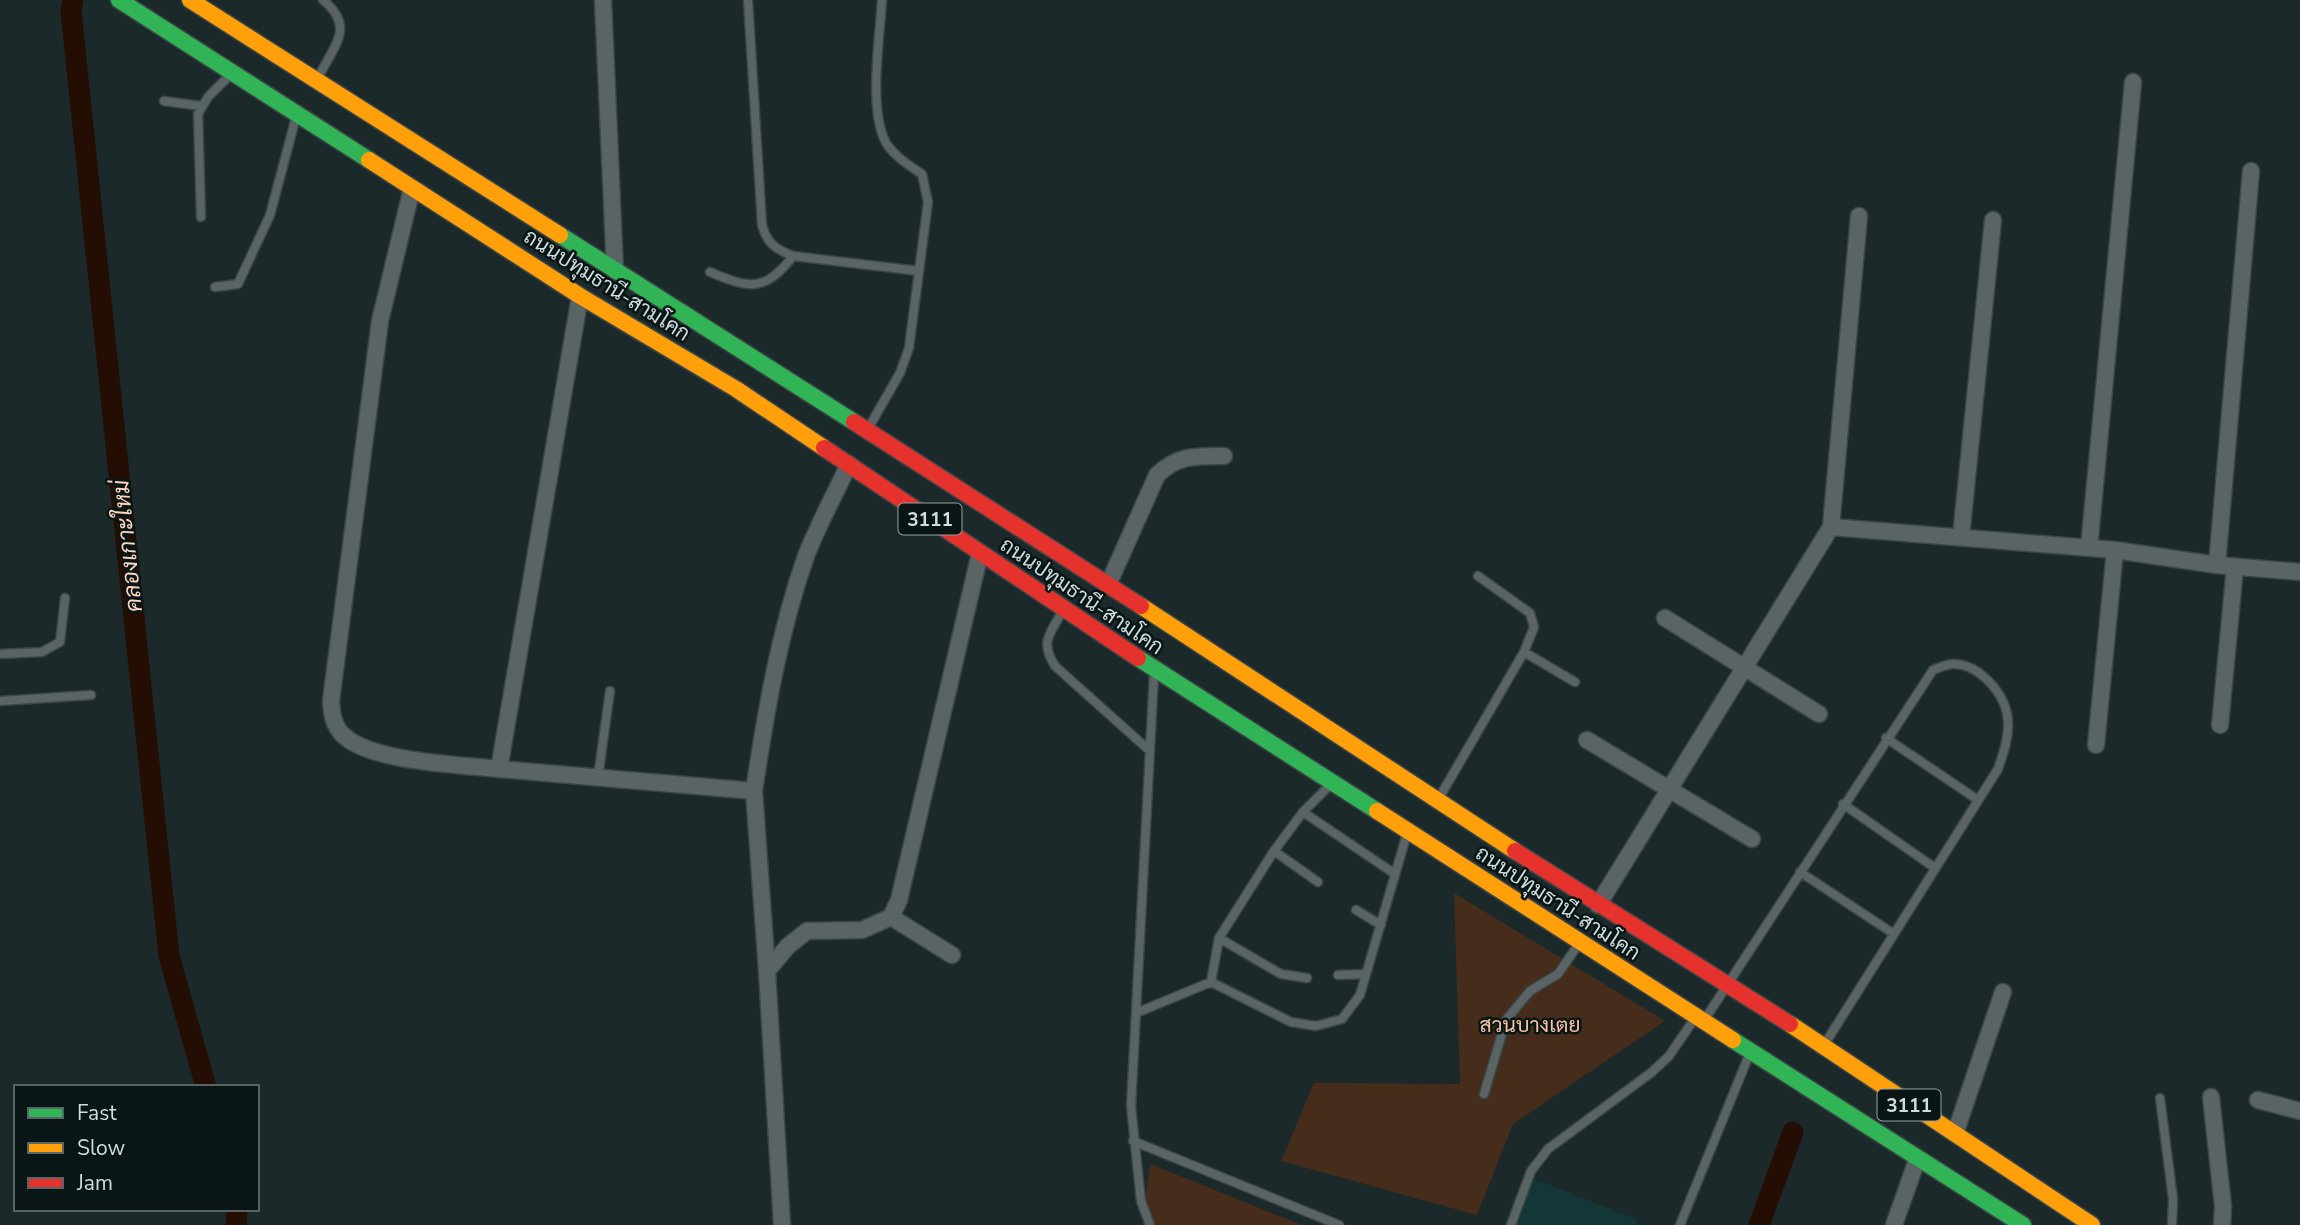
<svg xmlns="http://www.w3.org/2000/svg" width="2300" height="1225" viewBox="0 0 2300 1225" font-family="'Nunito Sans',Sarabun,sans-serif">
<rect width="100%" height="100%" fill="#1c292a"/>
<!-- built -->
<path fill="#143637" d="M1525 1175 1638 1220 1636 1225H1506Z"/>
<!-- green -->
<path fill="#462c1a" d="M1454 893 1665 1021 1513 1124 1477 1215 1281 1161 1314 1083 1460 1084Z
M1150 1164 1302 1225H1142Z"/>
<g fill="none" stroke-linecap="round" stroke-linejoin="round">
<!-- canal -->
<path stroke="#240e04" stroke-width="21" d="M73 0 71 11 169 956 206 1087
M236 1225 237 1209
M1759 1225 1793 1132"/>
<defs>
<path id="lane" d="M748 0 762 225C767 243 775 249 793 256L919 271
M318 78C334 45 356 27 323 0
M164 101 201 106
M201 217 198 114 208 97 230 75
M710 272C750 289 765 292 793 256
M215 287 238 284 270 215 296 117
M869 427 900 373 909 348 928 202 922 174C910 166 897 158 888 146 867 115 880 37 882 0
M1062 612C1049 635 1040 642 1055 666L1150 751
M1524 652 1575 682
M0 654 42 652 60 642 65 598
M0 701 91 695
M1886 738 1978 800
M598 777 610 691
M1330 785 1303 812 1274 851 1219 938 1211 982 1291 1022 1316 1026 1342 1019 1360 995 1406 837
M1439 798 1524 652 1534 627 1530 613 1478 576
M1843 804 1935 868
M1303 812 1395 874
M1274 851 1318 882
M1800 872 1894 934
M1356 910 1381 925
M1219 938 1281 974 1307 978
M1338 975 1366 974
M1136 1013 1211 982
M1707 1016 1933 670C1939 668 1946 664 1953 664 1980 664 2007 695 2008 722 2009 738 2003 754 1998 769L1826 1042
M1484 1094 1506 1020 1530 991 1558 974 1578 945
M2160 1098 2173 1199 2172 1225
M1133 1141 1339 1225
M1150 1225 1141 1201 1131 1106 1154 674
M1511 1225 1531 1171 1548 1149 1652 1072 1669 1056 1695 1018
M1680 1225 1749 1055"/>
<path id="street" d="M603 0 615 271
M412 188 380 321 331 701C332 714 333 725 343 735 370 762 462 765 499 769
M580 296 499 769 754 791 767 971
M1831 527 1859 216
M1961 537 1993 220
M2089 548 2133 82
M2217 565 2251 171
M1108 585 1157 475C1178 455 1195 456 1224 456
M1665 618 1819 714
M2220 725 2235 567
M1587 740 1752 839
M2096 745 2115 550
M754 791C766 711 779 633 806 556 818 525 835 494 849 464
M1598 905 1831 527 2115 550 2217 565 2300 572
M891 917 952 955
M2211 1097 2223 1206 2222 1225
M2258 1100 2300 1111
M1955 1134 2003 992
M782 1225 767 971 788 946 807 931 862 930 891 917 899 900 980 553
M1894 1225 1917 1160"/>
<path id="fast" d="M119 0 369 160
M560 235 854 422
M1138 658 1377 811
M1733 1040 2023 1225"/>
<path id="slow" d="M190 0 560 235
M369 160 580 296 736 389 824 448
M1141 606 1515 851
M1377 811 1733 1040
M1790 1024 2092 1225"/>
<path id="jam" d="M854 422 1141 606
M824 448 1138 658
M1515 851 1790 1024"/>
</defs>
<!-- lane casing -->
<use href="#lane" stroke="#3b4647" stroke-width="11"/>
<!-- street casing -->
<use href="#street" stroke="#3b4647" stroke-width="19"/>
<!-- fast casing -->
<use href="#fast" stroke="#3b4647" stroke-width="19"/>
<!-- slow casing -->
<use href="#slow" stroke="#3b4647" stroke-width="19"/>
<!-- jam casing -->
<use href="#jam" stroke="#3b4647" stroke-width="19"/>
<!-- lane -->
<use href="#lane" stroke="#5a6465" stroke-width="8"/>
<!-- street -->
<use href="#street" stroke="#5a6465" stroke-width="16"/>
<!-- fast -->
<use href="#fast" stroke="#30b455" stroke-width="16"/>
<!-- slow -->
<use href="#slow" stroke="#ff9f0a" stroke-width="16"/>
<!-- jam -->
<use href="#jam" stroke="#e5322d" stroke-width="16"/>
</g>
<g text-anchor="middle" stroke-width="5" stroke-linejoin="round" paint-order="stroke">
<!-- shield labels -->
<g fill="#0a1515" stroke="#94a1a2" stroke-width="2">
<rect x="898.5" y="503.5" width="63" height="31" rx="5"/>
<rect x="1877.5" y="1089.5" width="63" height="31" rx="5"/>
</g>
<g font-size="19" font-weight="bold" fill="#cfddde">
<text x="930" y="526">3111</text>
<text x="1909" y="1112">3111</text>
</g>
<!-- street labels -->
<g font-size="21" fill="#cfddde" stroke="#0a1515">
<text transform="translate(607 285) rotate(32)" y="7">ถนนปทุมธานี-สามโคก</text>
<text transform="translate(1082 596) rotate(34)" y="7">ถนนปทุมธานี-สามโคก</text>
<text transform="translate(1558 903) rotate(33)" y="7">ถนนปทุมธานี-สามโคก</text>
</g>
<!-- park labels -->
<g font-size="21" fill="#f7c1a3" stroke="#0a1515">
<text x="1530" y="1032">สวนบางเตย</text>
</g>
<!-- water labels -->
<g font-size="23" font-style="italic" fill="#fed5be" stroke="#0a1515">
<text transform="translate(127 546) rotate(-96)" y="8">คลองเกาะใหม่</text>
</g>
</g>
<!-- legend -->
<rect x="14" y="1085" width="245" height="126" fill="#0a1515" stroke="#596565" stroke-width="2"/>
<rect x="28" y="1108" width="35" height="10" fill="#30b455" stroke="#596565" stroke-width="2"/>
<text x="77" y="1120" font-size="21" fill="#cfddde">Fast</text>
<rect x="28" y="1143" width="35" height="10" fill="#ff9f0a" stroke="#596565" stroke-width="2"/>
<text x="77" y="1155" font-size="21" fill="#cfddde">Slow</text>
<rect x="28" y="1178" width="35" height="10" fill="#e5322d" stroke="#596565" stroke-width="2"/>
<text x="77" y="1190" font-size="21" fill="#cfddde">Jam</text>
</svg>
